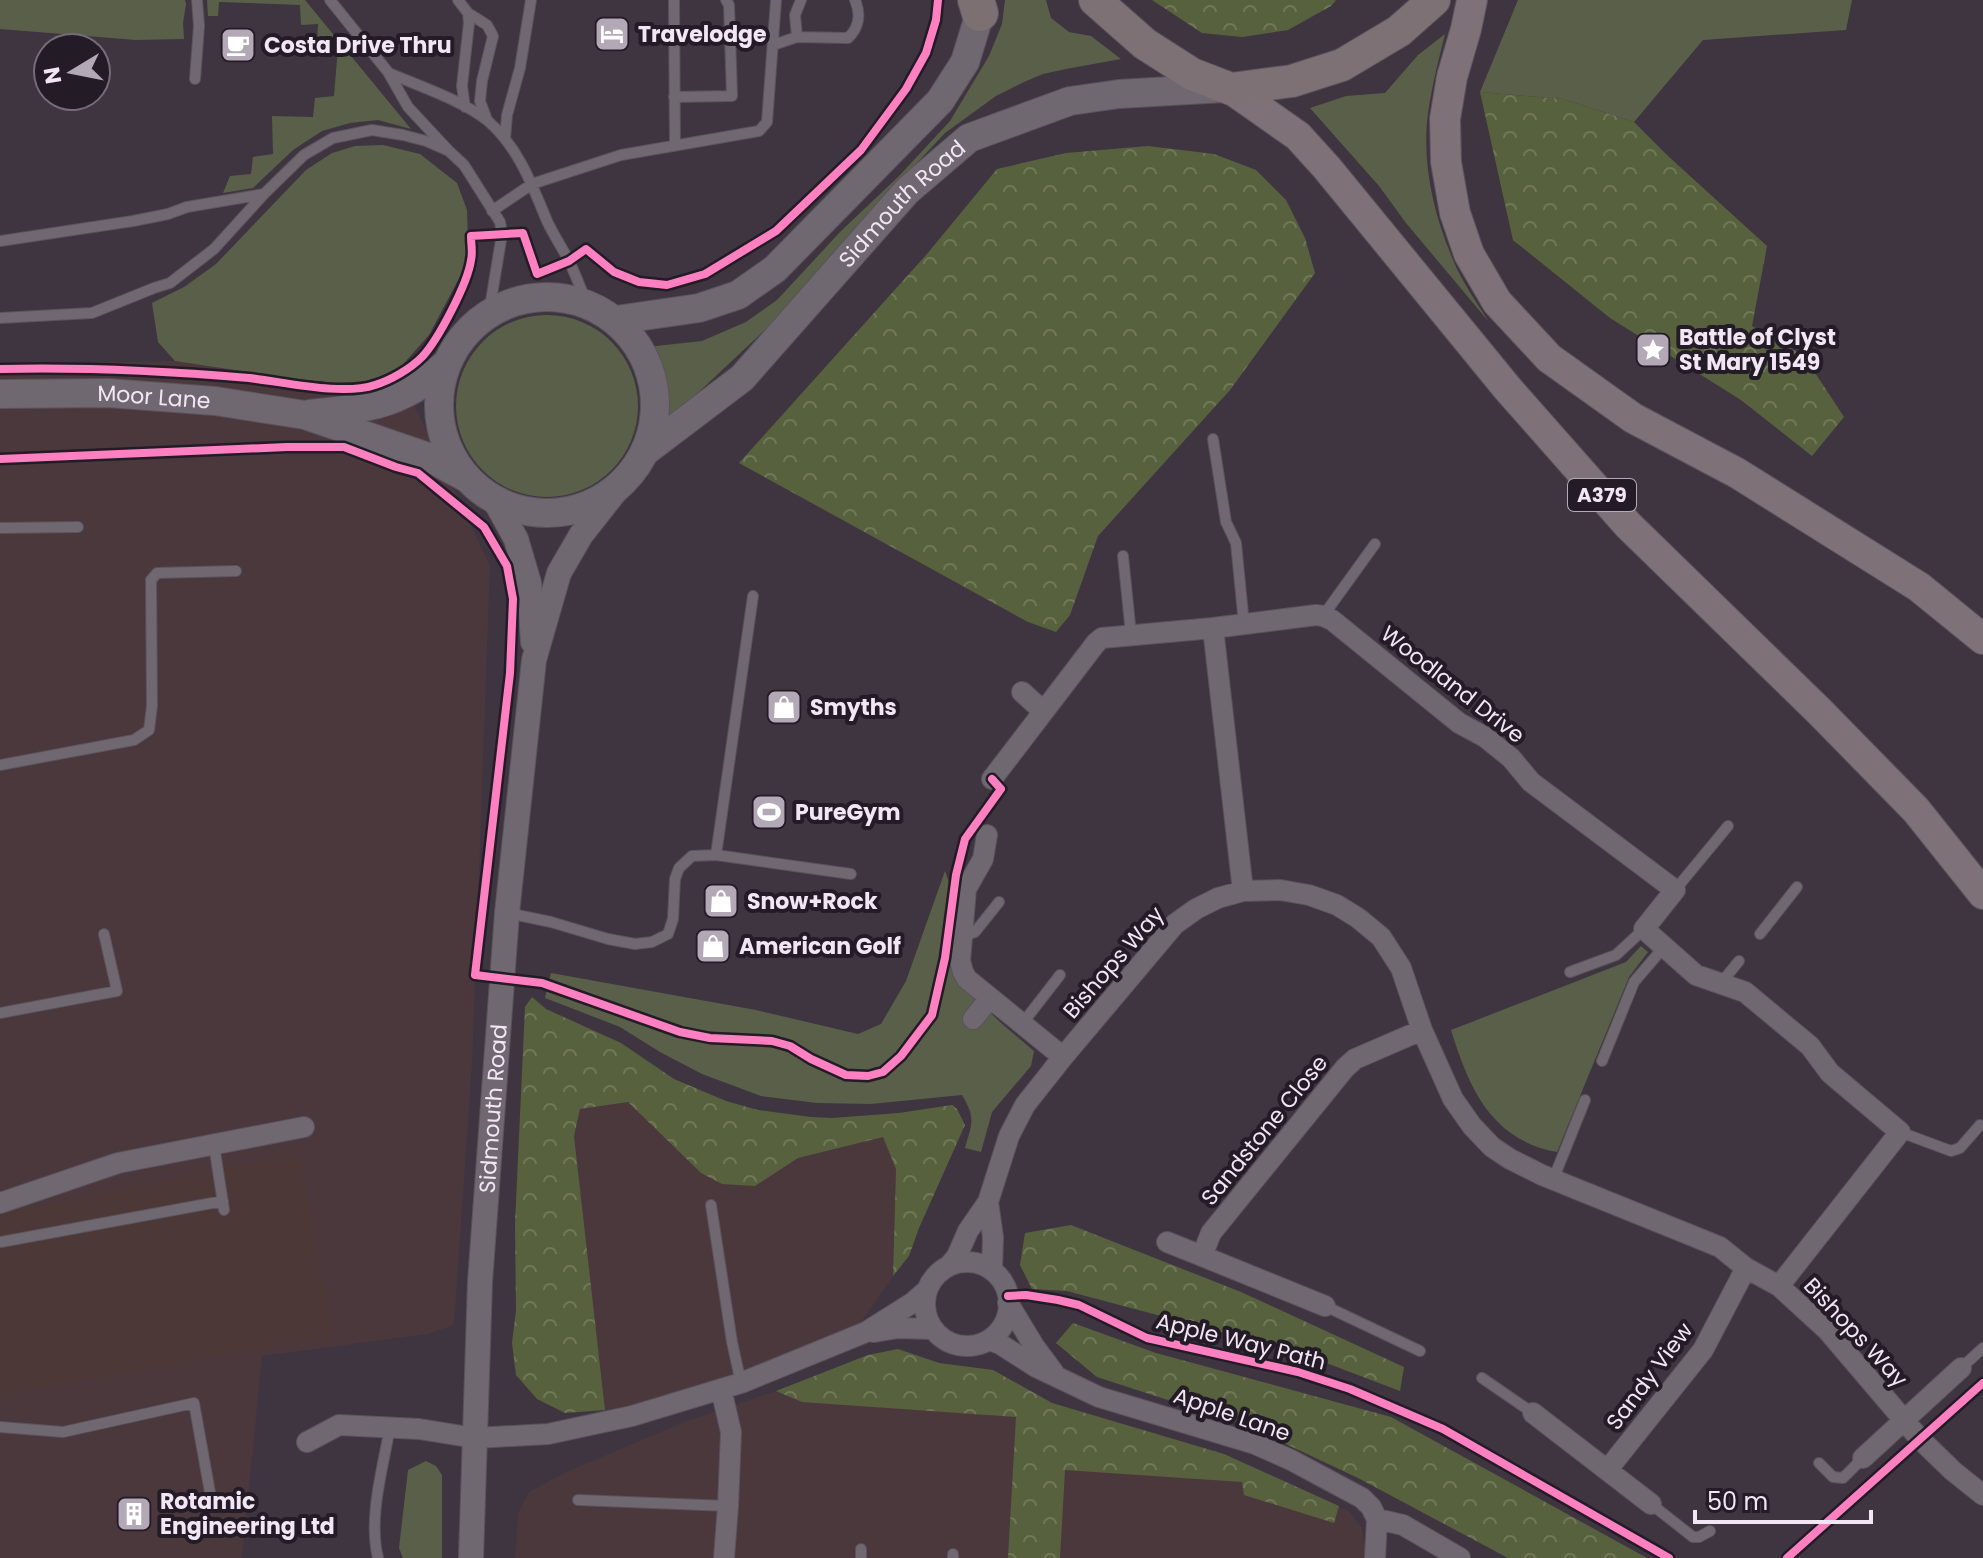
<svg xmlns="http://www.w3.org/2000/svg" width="1983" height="1558" viewBox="0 0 1983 1558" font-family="Poppins,sans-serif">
<defs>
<pattern id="forest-crowns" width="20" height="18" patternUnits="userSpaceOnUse" patternTransform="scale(2)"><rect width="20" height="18" fill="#58613d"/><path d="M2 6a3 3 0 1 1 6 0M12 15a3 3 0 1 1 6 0" fill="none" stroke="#70785a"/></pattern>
</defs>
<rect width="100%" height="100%" fill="#3e3541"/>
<!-- industrial -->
<path fill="#4b383d" d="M175 361 295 379 355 385 398 370 490 566 472 1063 454 1325 428 1334 262 1356 242 1558H0V364Z
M628 1102 701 1173 755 1186 798 1158 883 1136 896 1169 893 1276 857 1328 776 1362 637 1404 605 1410 574 1136 580 1109Z
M898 1349 939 1363 993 1370 1052 1403 1224 1454 1349 1511 1362 1528 1364 1544 1384 1558H515L518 1513 529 1492 564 1473 684 1422 776 1391 868 1355Z"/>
<!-- education -->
<path fill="#4c3837" d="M292 1155 301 1161 333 1336 0 1396V1214Z"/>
<!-- green -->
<path fill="#5a5f49" d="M0 0H185L186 4 183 23 184 39 136 40 0 29Z
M207 0H305L411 129 378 120 350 123 322 131 293 150 253 188 223 193 230 176 251 174 253 157 273 154 272 116 313 117 315 98 334 96 338 47 317 45 318 24 301 25 300 5 219 2 218 16H208Z
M1005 0H1046L1051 18 1069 32 1091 36 1121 59 1066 69 1043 74 1024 82 996 96 945 133 843 242 801 296 685 405 665 420C665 391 666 370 647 347L702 341 746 322 777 300 841 231 899 176 950 121 989 56 1002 24Z
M1518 0H1852L1846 30 1703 40 1634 122 1563 99 1480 92Z
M1445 34C1439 58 1433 82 1429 106 1420 162 1434 218 1457 269 1466 287 1478 305 1489 322L1406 223 1379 186 1310 108 1346 96 1385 93 1418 55Z
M383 145 420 154 457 183 467 210 468 242 464 269 429 335 398 370 355 385 295 379 175 361 158 342 152 303 184 287 216 264 306 170 332 153 355 146Z
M456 406a91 91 0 1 1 182 0a91 91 0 1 1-182 0Z
M945 871 950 885 941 954 965 988 1001 1023 1034 1051 1031 1066 992 1112 981 1152 965 1148C972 1124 976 1118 962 1095L871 1104 817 1103 761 1096 702 1074 660 1052 620 1027 545 998 551 973 756 1010 858 1034 881 1024 906 981Z
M1641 946 1648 952 1629 977 1557 1152C1491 1140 1469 1088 1451 1030L1626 962Z
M426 1461 436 1466 442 1475V1558H403L399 1548 408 1470Z"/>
<!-- forest -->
<path fill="url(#forest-crowns)" d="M1152 0H1336L1331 6 1288 30 1242 37 1202 33Z
M1480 92 1563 99 1634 122 1668 156 1767 246 1752 326 1804 356 1844 417 1812 456 1741 400 1610 318 1513 240Z
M1148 146 1214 154 1256 170 1286 200 1305 238 1315 273 1230 390 1098 536 1070 615 1056 632 1028 622 739 463 927 254 997 169 1066 153Z
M532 997 546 1009 621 1043 674 1079 726 1101 758 1110 811 1117 832 1118 899 1113 952 1105 957 1109 965 1125 919 1228 909 1256 893 1276 896 1169 883 1137 798 1158 755 1186 722 1184 701 1173 628 1102 580 1109 574 1136 605 1410 565 1413 537 1399 516 1375 512 1343 516 1311 515 1224 525 1007Z
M1071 1225 1241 1292 1404 1367 1400 1391 1300 1353 1067 1291 1032 1289 1020 1265 1025 1233Z
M1073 1323 1156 1353 1391 1417 1647 1558H1508L1358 1478 1248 1426 1097 1377 1056 1343Z
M898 1349 939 1363 993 1370 1052 1403 1224 1454 1339 1506 1334 1523 1244 1495 1242 1482 1065 1470 1060 1558H1008L1016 1417 802 1402 776 1391 868 1355Z"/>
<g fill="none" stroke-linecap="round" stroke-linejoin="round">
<defs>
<path id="service" d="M330 0 388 72 408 107 449 151 464 165 500 222 502 234 489 313
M458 0 468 13 469 23 462 86 465 107
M674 0 675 145
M468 13 487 25 493 36 482 81 480 101 487 120
M797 37 795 15 801 0
M773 45 797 37 848 38C859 28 861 14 855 0
M389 73C419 86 464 101 488 121 519 148 532 185 547 221 553 234 561 246 568 259 575 273 581 289 587 304
M195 79 199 26 197 0
M674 97 732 96 729 5 726 0
M505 139 507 115 520 68 531 0
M492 211 532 184 621 155 759 131 767 122 776 0
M0 241 133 221 168 214 187 207 264 194
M0 318 92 313 154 288 170 283 214 249 264 194 304 155 333 138 372 130 403 135 426 141 449 151
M1213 439 1226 522 1236 543 1244 624
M0 528 78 527
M1123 556 1131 634
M1323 616 1375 544
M0 765 134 740 149 730 152 706 151 580 157 573 236 571
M716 855 753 596
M1675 890 1728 826
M507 913 551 922 608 939 635 944 652 942 668 934 673 919 675 879 679 868 692 856 716 855 851 874
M1760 934 1797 887
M963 937 975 932 999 902
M1570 972 1616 955 1644 929
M1721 983 1739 961
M0 1013 117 991 104 934
M1022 1024 1060 975
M1602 1061 1634 982 1664 947
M1900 1132 1951 1151 1960 1148 1980 1125
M214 1145 224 1210
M1553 1180 1585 1100
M711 1205 732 1342 741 1383
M1 1242 223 1201
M1325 1306 1420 1351
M1961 1368 1983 1348
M1482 1378 1533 1413
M0 1427 63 1432 194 1403 211 1498
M1819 1463 1833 1477 1843 1478 1863 1458
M578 1500 728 1506
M1651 1504 1693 1537H1699L1710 1531
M378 1558C368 1517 383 1468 390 1427
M861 1558V1549
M953 1558V1554"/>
<path id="minor" d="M1213 628 1316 615 1323 616 1332 620 1459 723 1485 737 1511 758 1531 782 1675 890 1644 929 1696 975 1745 992 1810 1046 1830 1073 1900 1132 1779 1286
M1022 692 1043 711
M992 779 1096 643 1102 638 1213 628 1243 891
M987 835 983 859 966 889 960 961 963 972 967 979 1063 1057
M973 1019 990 998
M988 1202 993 1237 992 1270
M0 1203 118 1163 304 1127
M1167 1242 1202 1256
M925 1304a42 42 0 1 1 84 0a42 42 0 1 1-84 0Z
M949 1266 957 1256 968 1231 988 1202 1009 1136 1025 1105 1063 1057 1175 924 1196 909 1218 898 1243 891 1280 890 1309 895 1337 905 1358 918 1381 937 1401 968 1422 1030 1453 1099 1472 1126 1492 1147 1510 1159 1542 1175 1720 1247 1746 1268 1779 1286 1828 1331 1920 1439 1953 1471 1983 1495
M1008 1303 1034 1346 1054 1373
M1325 1306 1202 1256 1211 1233 1345 1068 1355 1059 1422 1030
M874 1332 898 1328 933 1329
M989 1340 1000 1344 1036 1367 1099 1397 1255 1444 1291 1460 1362 1498 1371 1507 1377 1519 1403 1525 1460 1558
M721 1389 731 1432 728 1506 724 1558
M1533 1413 1651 1504
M307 1442 339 1425 419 1429 475 1438 548 1434 632 1416 741 1383 866 1332 912 1303 927 1290
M1863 1458 1961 1368
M1608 1469 1703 1350 1746 1268
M1375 1558 1377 1519"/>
<g id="tertiary">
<path d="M495 501 516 539 529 583 533 642"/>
<path id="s1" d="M471 1558 480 1282 507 913 534 660 559 573 581 535 618 488"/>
</g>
<g id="secondary">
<circle cx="547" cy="405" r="108"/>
<path d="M616 320 699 308 738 295 775 269 940 101 965 62 980 13V0"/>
<path id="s2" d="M0 394 108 393 215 401 305 415 428 457 465 477"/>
<path d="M310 414C342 410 375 409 404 394 420 387 433 375 446 364"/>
<path id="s3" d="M647 450 742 378 907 191 969 138 1070 101 1119 94 1224 88"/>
</g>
<path id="primary" d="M1472 0 1466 29 1452 77 1445 119 1446 162 1455 213 1469 254 1497 302 1549 358 1633 418 1737 473 1919 587 1983 639
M1231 89 1298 136 1327 168 1508 389 1628 525 1819 711 1916 810 1983 894"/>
<path id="trunk" d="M1095 0 1145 44 1192 74 1231 89 1292 81 1342 65 1399 31 1434 0"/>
<path id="motorway" d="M976 0 980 13"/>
</defs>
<!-- service casing -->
<use href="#service" stroke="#5b525d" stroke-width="12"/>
<!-- minor casing -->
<use href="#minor" stroke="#5b525d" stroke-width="22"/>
<!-- tertiary casing -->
<use href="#tertiary" stroke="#5b525d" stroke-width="26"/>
<!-- secondary casing -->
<use href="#secondary" stroke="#5b525d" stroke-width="30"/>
<!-- primary casing -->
<use href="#primary" stroke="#5b525d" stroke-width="32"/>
<!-- trunk casing -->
<use href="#trunk" stroke="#5b525d" stroke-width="34"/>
<!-- motorway casing -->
<use href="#motorway" stroke="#5b525d" stroke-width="38"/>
<!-- service -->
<use href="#service" stroke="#6f6871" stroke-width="10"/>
<!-- minor -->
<use href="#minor" stroke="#6f6871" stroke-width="20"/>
<!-- tertiary -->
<use href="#tertiary" stroke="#6f6871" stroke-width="24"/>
<!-- secondary -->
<use href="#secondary" stroke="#6f6871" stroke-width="28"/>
<!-- primary -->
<use href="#primary" stroke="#7e7278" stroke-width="30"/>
<!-- trunk -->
<use href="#trunk" stroke="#7e7176" stroke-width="32"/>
<!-- motorway -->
<use href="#motorway" stroke="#7d7073" stroke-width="36"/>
<defs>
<path id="cycleway" d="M0 369C83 367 166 371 249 378 285 382 342 396 375 385 391 380 410 369 422 357 438 340 468 283 471 260 473 253 471 244 471 236L523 233 537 274 569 261 586 249 614 272 639 282 667 285 705 274 776 231 861 150 906 89 926 53 936 20 938 0
M0 459 287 447H344L396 467 418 473 484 527 507 566 513 599 510 673 475 975 542 983 680 1032 710 1038 772 1041 790 1046 811 1059 846 1075 868 1076 883 1072 901 1056 932 1015 945 958 956 875 965 839 1001 789 992 779
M1008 1296 1026 1295 1058 1300 1079 1305 1147 1338 1298 1372 1350 1389 1443 1429 1669 1558
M1787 1558 1983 1383"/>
</defs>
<!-- cycleway casing -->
<use href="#cycleway" stroke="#231b26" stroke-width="13"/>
<!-- cycleway -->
<use href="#cycleway" stroke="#ff80c0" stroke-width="8"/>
</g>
<!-- icons -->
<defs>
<symbol id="hotel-square" viewBox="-11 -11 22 22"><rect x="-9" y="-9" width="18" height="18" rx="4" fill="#b3a8b6" stroke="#231b26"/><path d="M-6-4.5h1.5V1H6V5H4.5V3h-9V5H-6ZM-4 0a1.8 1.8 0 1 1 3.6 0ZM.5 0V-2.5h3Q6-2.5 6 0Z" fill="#fff"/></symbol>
<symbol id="cafe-square" viewBox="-11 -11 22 22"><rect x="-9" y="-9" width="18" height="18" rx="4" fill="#b3a8b6" stroke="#231b26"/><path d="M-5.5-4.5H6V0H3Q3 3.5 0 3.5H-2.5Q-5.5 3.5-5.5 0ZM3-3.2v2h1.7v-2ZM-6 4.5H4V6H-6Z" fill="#fff"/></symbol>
<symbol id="sight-square" viewBox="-11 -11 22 22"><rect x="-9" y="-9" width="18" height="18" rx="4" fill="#b3a8b6" stroke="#231b26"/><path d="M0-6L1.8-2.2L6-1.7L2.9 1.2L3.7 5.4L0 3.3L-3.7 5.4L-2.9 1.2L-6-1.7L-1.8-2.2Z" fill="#fff"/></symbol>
<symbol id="shop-square" viewBox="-11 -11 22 22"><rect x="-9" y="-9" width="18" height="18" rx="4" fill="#b3a8b6" stroke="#231b26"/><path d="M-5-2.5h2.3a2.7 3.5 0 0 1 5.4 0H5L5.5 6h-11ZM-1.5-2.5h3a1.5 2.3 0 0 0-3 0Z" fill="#fff"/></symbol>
<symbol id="stadium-square" viewBox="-11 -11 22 22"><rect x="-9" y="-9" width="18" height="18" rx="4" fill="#b3a8b6" stroke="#231b26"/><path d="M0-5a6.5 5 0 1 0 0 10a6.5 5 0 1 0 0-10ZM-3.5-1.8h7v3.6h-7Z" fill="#fff"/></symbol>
<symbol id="building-square" viewBox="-11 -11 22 22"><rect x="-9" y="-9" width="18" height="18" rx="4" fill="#b3a8b6" stroke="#231b26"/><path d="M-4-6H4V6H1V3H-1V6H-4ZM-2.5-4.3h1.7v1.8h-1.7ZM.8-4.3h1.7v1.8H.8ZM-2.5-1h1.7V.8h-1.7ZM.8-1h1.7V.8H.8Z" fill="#fff"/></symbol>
</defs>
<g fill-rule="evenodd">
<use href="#hotel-square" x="592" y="14" width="40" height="40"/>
<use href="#cafe-square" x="218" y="25" width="40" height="40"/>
<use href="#sight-square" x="1633" y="330" width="40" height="40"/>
<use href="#shop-square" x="764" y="687" width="40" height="40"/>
<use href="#stadium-square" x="749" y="792" width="40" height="40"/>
<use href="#shop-square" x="701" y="881" width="40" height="40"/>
<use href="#shop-square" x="693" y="926" width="40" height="40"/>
<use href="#building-square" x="114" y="1494" width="40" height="40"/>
</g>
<g text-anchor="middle" stroke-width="8" stroke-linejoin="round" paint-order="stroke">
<!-- shield labels -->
<rect fill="#231b26" stroke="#b4a9b7" stroke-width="2" x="1568" y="479" width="68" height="32" rx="6"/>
<g font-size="20" font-weight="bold" fill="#f2e6f5">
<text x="1602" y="502">A379</text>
</g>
<!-- poi labels -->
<g font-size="22" font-weight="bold" fill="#f2e6f5" stroke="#231b26" text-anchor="start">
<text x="638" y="42">Travelodge</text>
<text x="264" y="53">Costa Drive Thru</text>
<text x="1679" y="345">Battle of Clyst<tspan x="1679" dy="25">St Mary 1549</tspan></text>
<text x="810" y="715">Smyths</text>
<text x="795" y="820">PureGym</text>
<text x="747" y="909">Snow+Rock</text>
<text x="739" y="954">American Golf</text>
<text x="160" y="1509">Rotamic<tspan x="160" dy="25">Engineering Ltd</tspan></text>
</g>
<!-- street labels -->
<g font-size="22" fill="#f2e6f5" stroke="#231b26">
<text dy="8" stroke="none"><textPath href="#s3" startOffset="356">Sidmouth Road</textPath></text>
<text dy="8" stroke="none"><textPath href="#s2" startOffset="154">Moor Lane</textPath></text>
<text transform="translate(1453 684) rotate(38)" y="8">Woodland Drive</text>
<text transform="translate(1113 962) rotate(-49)" y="8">Bishops Way</text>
<text dy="8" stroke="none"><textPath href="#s1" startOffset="450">Sidmouth Road</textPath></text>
<text transform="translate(1264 1130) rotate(-51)" y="8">Sandstone Close</text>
<text transform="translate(1856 1332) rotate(47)" y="8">Bishops Way</text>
<text transform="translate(1241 1341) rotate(14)" y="8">Apple Way Path</text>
<text transform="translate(1649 1376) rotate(-53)" y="8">Sandy View</text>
<text transform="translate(1232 1414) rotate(19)" y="8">Apple Lane</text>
</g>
</g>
<!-- north arrow -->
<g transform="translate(72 72) rotate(260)"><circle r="38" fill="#231b26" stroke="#766c79" stroke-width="2"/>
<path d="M0-6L14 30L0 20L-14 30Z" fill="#b3a8b6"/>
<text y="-12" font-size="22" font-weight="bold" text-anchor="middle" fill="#f2e6f5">N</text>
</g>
<!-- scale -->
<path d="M1695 1510v12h176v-12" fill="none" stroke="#f2e6f5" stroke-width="4"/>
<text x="1707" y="1510" font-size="24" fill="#f2e6f5" stroke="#231b26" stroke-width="6" paint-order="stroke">50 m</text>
</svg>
